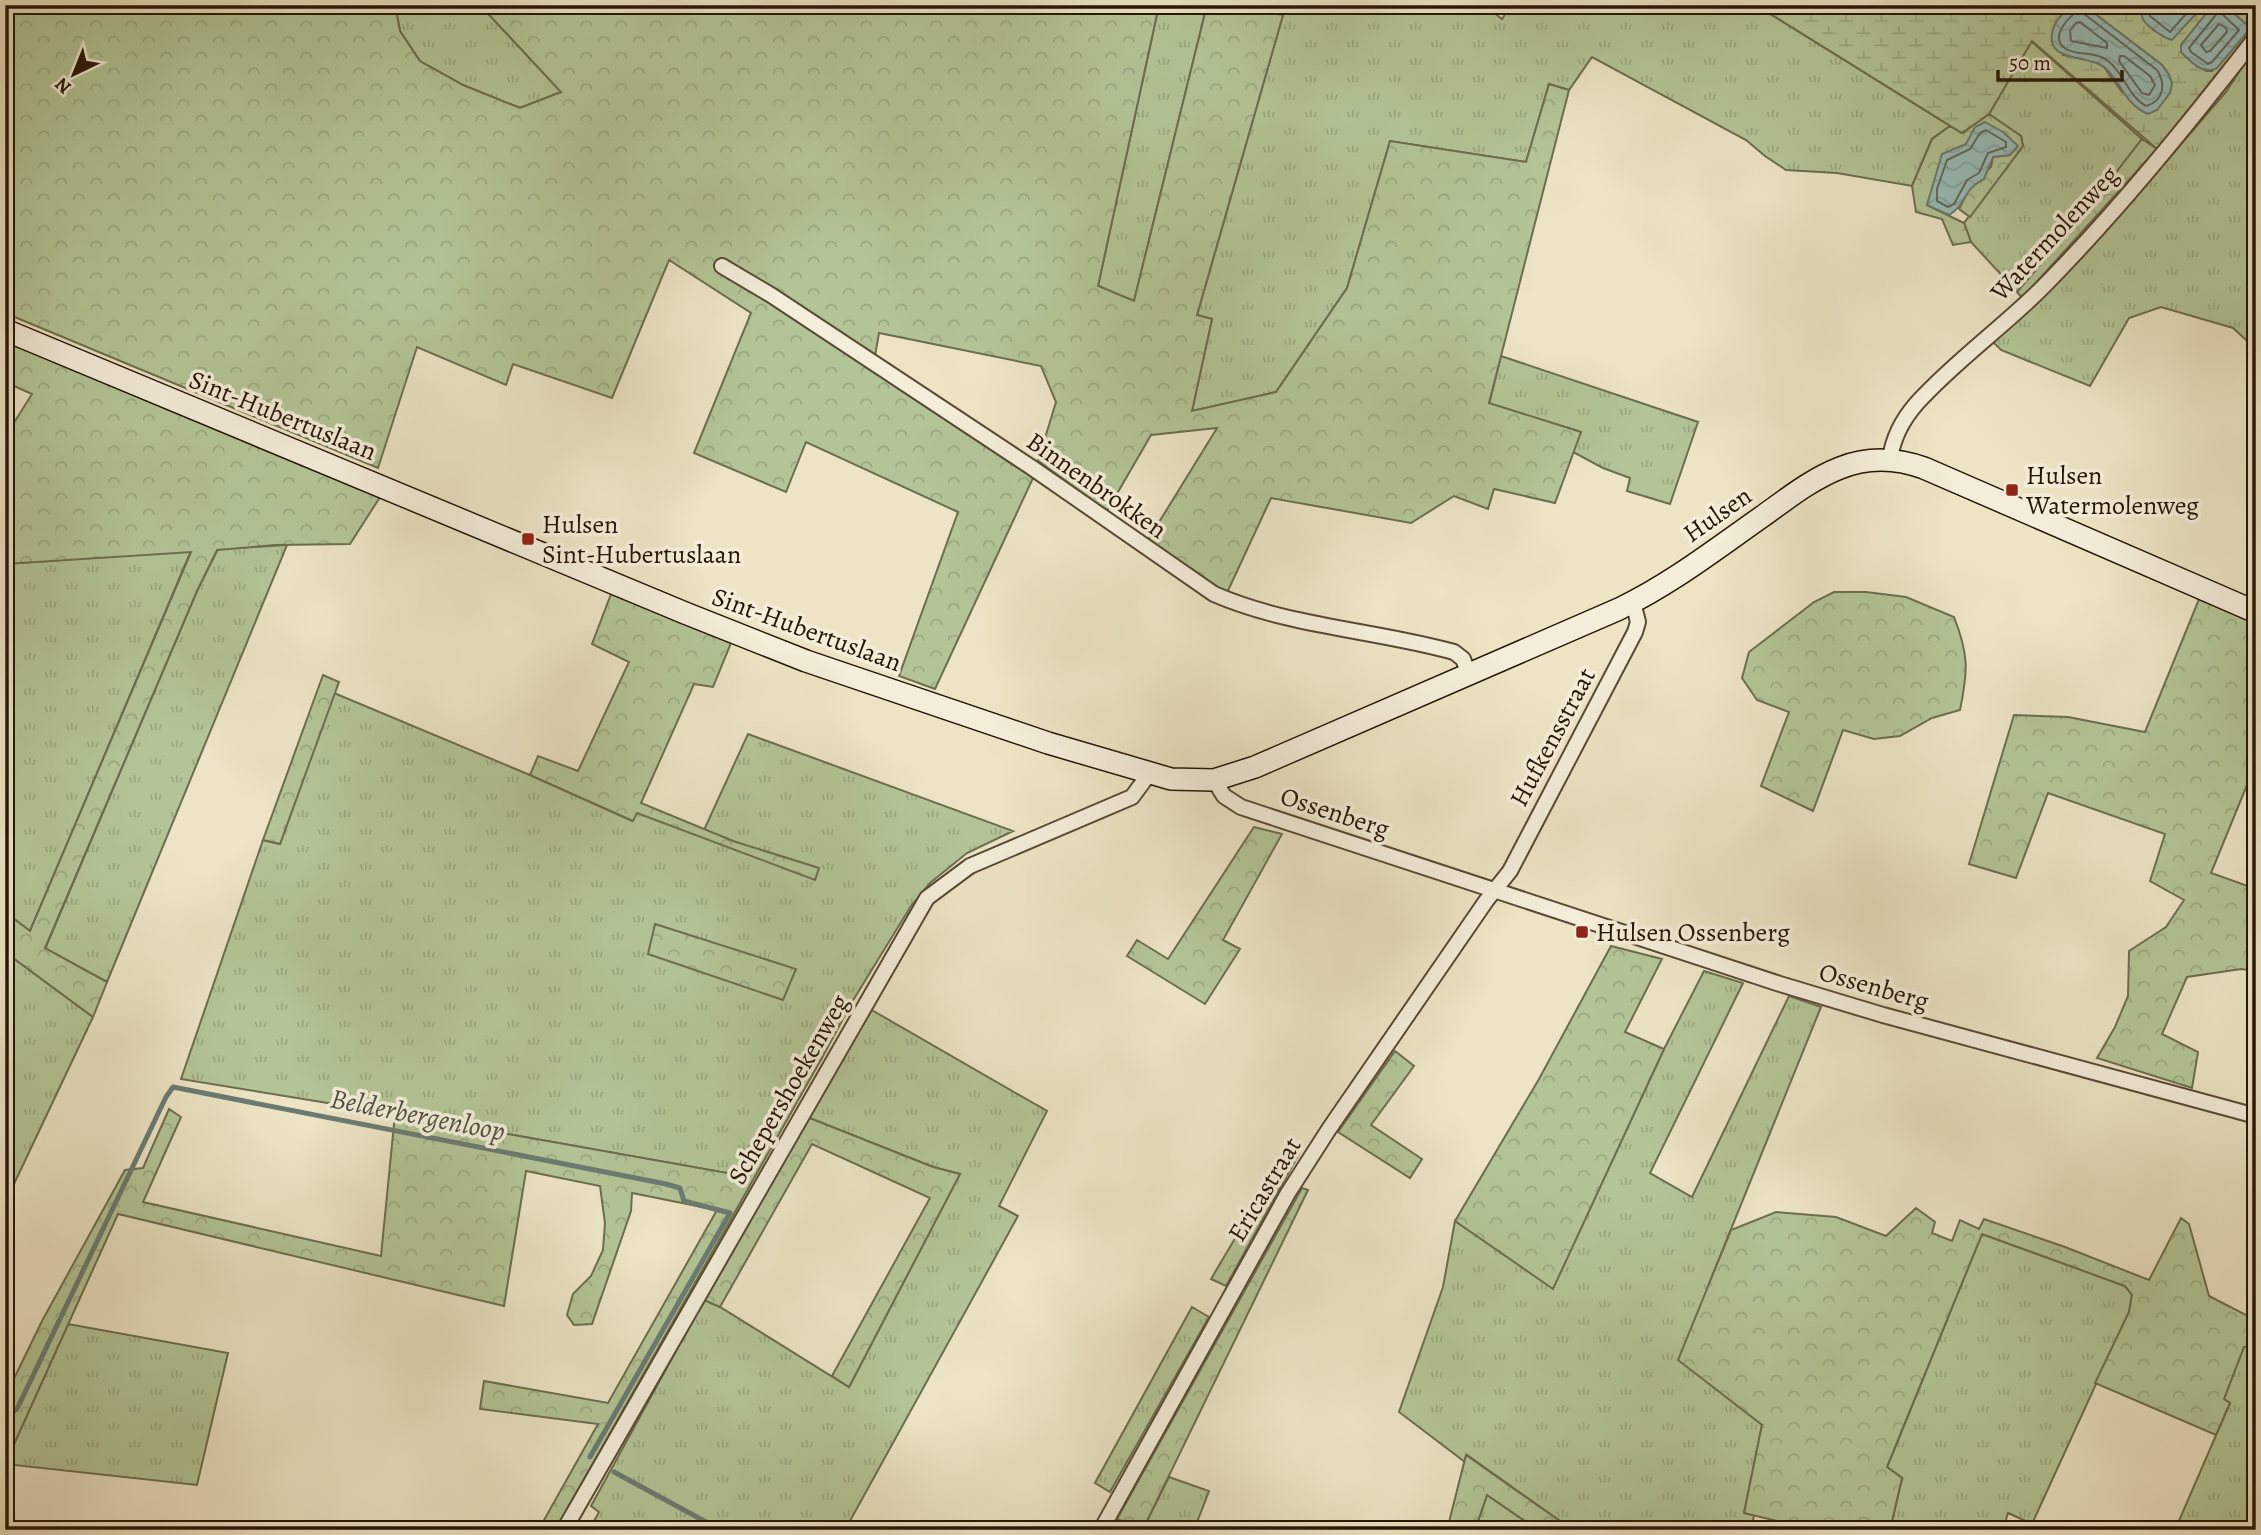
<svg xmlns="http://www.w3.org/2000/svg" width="2261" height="1535" viewBox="0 0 2261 1535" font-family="Alegreya,serif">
<defs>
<pattern id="grass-tufts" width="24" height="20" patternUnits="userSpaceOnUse" patternTransform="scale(1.75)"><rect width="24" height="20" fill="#b3c597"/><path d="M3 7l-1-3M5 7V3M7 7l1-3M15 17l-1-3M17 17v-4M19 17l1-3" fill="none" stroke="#9aa881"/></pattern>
<pattern id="forest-crowns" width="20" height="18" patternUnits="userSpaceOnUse" patternTransform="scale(1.75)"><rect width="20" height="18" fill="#b3c597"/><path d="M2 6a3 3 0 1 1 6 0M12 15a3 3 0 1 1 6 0" fill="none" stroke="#9aa881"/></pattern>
<pattern id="wetland-marsh" width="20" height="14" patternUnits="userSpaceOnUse" patternTransform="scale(1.75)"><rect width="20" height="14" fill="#b3c597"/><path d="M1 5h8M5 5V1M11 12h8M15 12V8" fill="none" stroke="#9aa881"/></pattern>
<pattern id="water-waves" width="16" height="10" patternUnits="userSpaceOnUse" patternTransform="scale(1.75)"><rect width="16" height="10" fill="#99beb9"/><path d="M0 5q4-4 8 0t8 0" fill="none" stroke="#84a39e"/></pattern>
</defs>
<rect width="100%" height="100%" fill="#ece4c4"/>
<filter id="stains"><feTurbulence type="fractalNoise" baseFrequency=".00286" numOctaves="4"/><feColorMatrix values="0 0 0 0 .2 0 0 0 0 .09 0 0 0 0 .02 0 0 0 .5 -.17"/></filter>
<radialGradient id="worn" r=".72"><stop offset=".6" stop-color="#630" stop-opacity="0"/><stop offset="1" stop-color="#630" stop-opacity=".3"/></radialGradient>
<!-- grass -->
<path fill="url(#grass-tufts)" stroke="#6c6e4e" stroke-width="2" d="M395 5H480L561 92 520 108 463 85 420 61 400 31Z
M1159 5H1207L1134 301 1098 286Z
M1232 5H1484L1502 19 1511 5H1756L1950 126 1932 139 1912 186 1837 173 1786 170 1765 156 1746 140 1592 57 1569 90 1549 84 1526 162 1390 141 1347 288 1276 392 1192 411 1212 319 1197 315 1283 15Z
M2031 41 2142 139 2082 216 2017 292 1971 242 1964 223 2023 146 2021 136 1989 114Z
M2256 46V349L2233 328 2161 307 2129 318 2090 386 2001 350 1992 341 2124 210 2226 92Z
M1501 356 1698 422 1670 504 1627 491 1630 478 1603 468 1573 452 1581 432 1489 404Z
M287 545 107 982 45 949 197 591 218 549Z
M191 551 30 931 5 912V564Z
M334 693 530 775 632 821 637 812 733 841 704 830 748 734 1013 831 967 853 930 883 911 906 852 1002 822 1058 813 1053 738 1175 395 1114 181 1079 263 840 280 844Z
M5 952 93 1017 5 1203Z
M1704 971 1743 983 1650 1173 1692 1197 1789 996 1821 1007 1708 1286 1762 1425 1744 1513 1754 1515 1751 1530H1566L1567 1526 1467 1455 1465 1462 1399 1412 1443 1287 1455 1221 1553 1288 1664 1049Z
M870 1009 1047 1111 999 1206 1018 1216 845 1530H589L599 1512 591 1506 704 1300 720 1307 849 1387 960 1174 933 1167 807 1117Z
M1982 1234 2125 1286 2132 1295 2129 1312 2032 1524 2008 1513 2003 1530H1890L1902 1478 1887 1467Z
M1192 1307 1209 1317 1110 1492 1095 1483Z
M68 1324 228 1353 197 1485 5 1464Z
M2244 1346H2256V1530H2175L2230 1403 2224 1399Z
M1169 1477 1209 1491 1194 1530H1111L1117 1519 1143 1529Z
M1487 1495 1538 1530H1475Z"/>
<!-- forest -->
<path fill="url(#forest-crowns)" stroke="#6c6e4e" stroke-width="2" d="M5 5H395L400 31 420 61 463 85 520 108 561 92 480 5H1159L1098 286 1134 301 1207 5H1232L1283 15 1197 315 1212 319 1192 411 1276 392 1347 288 1390 141 1526 162 1549 84 1569 90 1489 403 1581 432 1555 503 1494 489 1488 509 1454 496 1411 523 1271 498 1226 595 1148 540 1217 428 1151 435 1107 511 1038 461 1056 402 1041 366 879 333 875 356 809 327 1033 478 935 689 899 676 958 512 806 442 786 492 694 453 751 313 669 260 612 398 513 364 506 385 417 347 378 468 5 313Z
M1989 114 2021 136 2023 146 1970 217 1959 209 1972 183 1991 167 1993 157 2010 155 1966 144 1927 205 1964 223 1971 242 1953 245 1942 219 1916 212 1912 186 1932 139 1950 126 1962 133Z
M2142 139 2157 149 2022 298 2017 292 2082 216Z
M5 341 382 494 350 544 275 545 217 550 197 591 45 948 107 982 93 1017 5 952V912L30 931 191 552 5 564V437L32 394 5 382Z
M1834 592H1866L1906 597 1954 617C1969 655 1968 671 1960 710L1932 718 1900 736 1874 739 1843 730 1813 811 1761 786 1789 712 1757 700 1742 678 1749 652 1814 602Z
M611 594 731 643 713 687 694 684 641 803 733 841 819 868 815 880 637 813 633 821 530 775 538 756 578 771 629 662 592 644Z
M2199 599 2256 624V763L2211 873 2256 889V971L2241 969 2187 977 2162 1034 2198 1052 2192 1088 2097 1058 2115 1027 2128 996 2129 951 2166 927 2184 900 2150 881 2165 834 2048 793 2016 878 1969 864 2014 715 2068 717 2145 732Z
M323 675 339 682 280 844 263 840Z
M1254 827 1282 834 1223 940 1240 949 1205 1004 1127 956 1137 940 1168 959Z
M655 924 796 969 783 1000 648 954Z
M1611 946 1662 959 1625 1032 1664 1049 1553 1289 1455 1221 1539 1079Z
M1395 1051 1414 1066 1371 1125 1422 1159 1410 1178 1338 1132Z
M813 1053 822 1058 557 1527 544 1520 598 1424 480 1409 484 1381 608 1403 717 1210 632 1193 631 1211 592 1324 574 1325 567 1315 573 1294 591 1276 603 1250 605 1223 600 1186 526 1171 504 1306 118 1214 5 1464V1397L42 1321 125 1170 143 1168 169 1109 181 1117 143 1202 381 1256 395 1114 738 1175Z
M807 1117 933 1167 960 1174 849 1387 832 1376 930 1198 812 1144 720 1307 704 1300Z
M1288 1149 1299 1154 1226 1286 1211 1279Z
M1302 1188 1308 1190 1143 1529 1117 1519Z
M1916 1208 1935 1222 1932 1233 1952 1241 1960 1220 1979 1229 1984 1219 2065 1247 2149 1280 2181 1218 2189 1224 2209 1296 2256 1320V1346L2244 1347 2224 1399 2230 1403 2216 1435 2095 1383 2129 1312 2132 1295 2125 1286 1982 1234 1887 1467 1902 1478 1890 1530H1814L1744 1513 1762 1425 1678 1360 1731 1230 1776 1212 1836 1217 1886 1236Z
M1466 1455 1567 1526 1566 1530H1538L1487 1495 1475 1530H1447Z"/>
<!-- wetland -->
<path fill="url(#wetland-marsh)" stroke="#6c6e4e" stroke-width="2" fill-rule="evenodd" d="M1756 5H2009L2011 10 2028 9 2031 5H2145L2143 8 2189 21 2204 5H2213L2181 45V52L2206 71H2212L2246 24 2224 5H2237L2247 15 2256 18V25L2157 149 2032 41 1989 114 1962 133ZM2086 7 2162 65 2169 75 2122 92 2104 67 2094 61 2063 55Z"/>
<!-- water -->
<path fill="url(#water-waves)" stroke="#6b7b71" stroke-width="2" d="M2145 5H2204L2172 40C2164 38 2145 26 2142 17 2141 12 2143 9 2145 5Z
M2213 5H2224L2246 24 2249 30 2217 68C2204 76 2190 61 2181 52V45Z
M2078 6 2086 7 2162 65 2169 75 2172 83 2170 93 2157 110 2148 114C2123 103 2122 82 2104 67 2089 54 2040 64 2054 26 2059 15 2067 9 2078 6Z
M1985 122 2003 132 2018 146 2010 155 1993 157 1984 179C1963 189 1968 203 1949 215L1927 205 1942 154 1966 144 1975 127Z"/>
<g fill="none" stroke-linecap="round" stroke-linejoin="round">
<!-- shore -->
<path stroke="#606a5f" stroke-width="2" d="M2150 5V16L2170 32 2194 5
M2079 10 2157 70C2166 84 2164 101 2146 106 2128 96 2124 73 2108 61 2095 51 2078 56 2066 49 2048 37 2069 17 2079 10Z
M2219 11 2239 30 2212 62 2208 64 2191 52 2189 48Z
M2080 22 2107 43V48L2071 41 2070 31 2076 23Z
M2219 24 2226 28 2227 32 2210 51 2206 52 2201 45Z
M2120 56H2124L2150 76 2155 85 2149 95 2142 93 2119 61Z
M1986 130 2006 142V147L1988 153 1979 173 1967 180 1954 204 1948 207 1937 201V189L1947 160 1970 149 1980 133Z"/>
<!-- stream -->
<path stroke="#6b7b71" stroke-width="5" d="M5 1412 9 1414 17 1409 166 1097 173 1087 666 1184 680 1188 684 1201 730 1213 590 1457
M614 1472 721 1530"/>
<defs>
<path id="street" d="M722 266 771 295 1031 467 1214 594C1290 627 1375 630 1454 652L1463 659 1469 674
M1890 459C1893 437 1902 420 1917 403 1955 361 2002 328 2042 288 2119 210 2189 123 2256 37
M1214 780 1224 796 1241 807 1780 984 1883 1015 2256 1116
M564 1530 927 898 970 866 1132 797 1149 774
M1101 1530 1288 1193 1329 1129 1486 901 1510 871 1635 632 1638 622 1633 602"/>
<path id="secondary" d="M5 330 685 613 806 661 1048 743 1171 779 1214 780 1255 767 1619 609C1671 584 1716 549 1763 516 1788 498 1812 479 1840 468 1867 457 1897 458 1924 468L2256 612"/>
</defs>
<!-- street casing -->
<use href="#street" stroke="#584a35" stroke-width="18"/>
<!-- secondary casing -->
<use href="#secondary" stroke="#261605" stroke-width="24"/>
<!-- street -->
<use href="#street" stroke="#f3edd9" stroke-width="14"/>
<!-- secondary -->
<use href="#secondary" stroke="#f3edd9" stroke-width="21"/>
</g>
<!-- markers -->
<g fill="#8f2418" stroke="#f3edd9" stroke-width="2.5">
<rect x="2005" y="483" width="14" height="14" rx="3.5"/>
<rect x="521" y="532" width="14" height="14" rx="3.5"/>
<rect x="1575" y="925" width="14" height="14" rx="3.5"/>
</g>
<g text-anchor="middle" stroke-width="7" stroke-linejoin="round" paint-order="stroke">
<!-- street labels -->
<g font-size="26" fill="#261605" stroke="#f3edd9">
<text transform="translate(2054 233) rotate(-47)" y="9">Watermolenweg</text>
<text transform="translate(283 415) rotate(22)" y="9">Sint-Hubertuslaan</text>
<text transform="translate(1097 485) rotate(35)" y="9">Binnenbrokken</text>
<text transform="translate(1717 514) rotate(-35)" y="9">Hulsen</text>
<text transform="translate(807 629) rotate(20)" y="9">Sint-Hubertuslaan</text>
<text transform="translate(1552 737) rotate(-62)" y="9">Hufkensstraat</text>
<text transform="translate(1335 812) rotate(18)" y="9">Ossenberg</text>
<text transform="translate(1874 986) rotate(16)" y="9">Ossenberg</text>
<text transform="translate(788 1089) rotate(-60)" y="9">Schepershoekenweg</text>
<text transform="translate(1264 1189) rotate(-59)" y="9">Ericastraat</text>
</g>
<!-- poi labels -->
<g font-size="26" fill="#261605" stroke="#f3edd9" text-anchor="start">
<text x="2026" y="484">Hulsen<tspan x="2026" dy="30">Watermolenweg</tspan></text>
<text x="542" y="533">Hulsen<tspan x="542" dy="30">Sint-Hubertuslaan</tspan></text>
<text x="1596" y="941">Hulsen Ossenberg</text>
</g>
<!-- water labels -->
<g font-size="28" font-style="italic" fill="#4e5144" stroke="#f3edd9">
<text transform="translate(418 1114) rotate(11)" y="10">Belderbergenloop</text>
</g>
</g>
<!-- margin -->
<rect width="2261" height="1535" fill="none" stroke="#ece4c4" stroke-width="28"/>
<rect x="7" y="7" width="2247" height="1521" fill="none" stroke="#261605" stroke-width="3.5"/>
<rect x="14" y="14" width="2233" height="1507" fill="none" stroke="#261605" stroke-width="2"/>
<!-- north arrow -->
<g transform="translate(74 74) rotate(223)" stroke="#f3edd9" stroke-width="5" paint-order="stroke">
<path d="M0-5L12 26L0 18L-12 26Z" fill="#261605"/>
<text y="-10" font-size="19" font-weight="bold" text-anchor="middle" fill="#261605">N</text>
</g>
<!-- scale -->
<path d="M1998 70v10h124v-10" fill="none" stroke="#261605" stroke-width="3.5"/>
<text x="2009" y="70" font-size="21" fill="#261605" stroke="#f3edd9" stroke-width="5" paint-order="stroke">50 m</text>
<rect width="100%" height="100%" filter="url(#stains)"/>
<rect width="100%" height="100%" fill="url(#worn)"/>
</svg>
